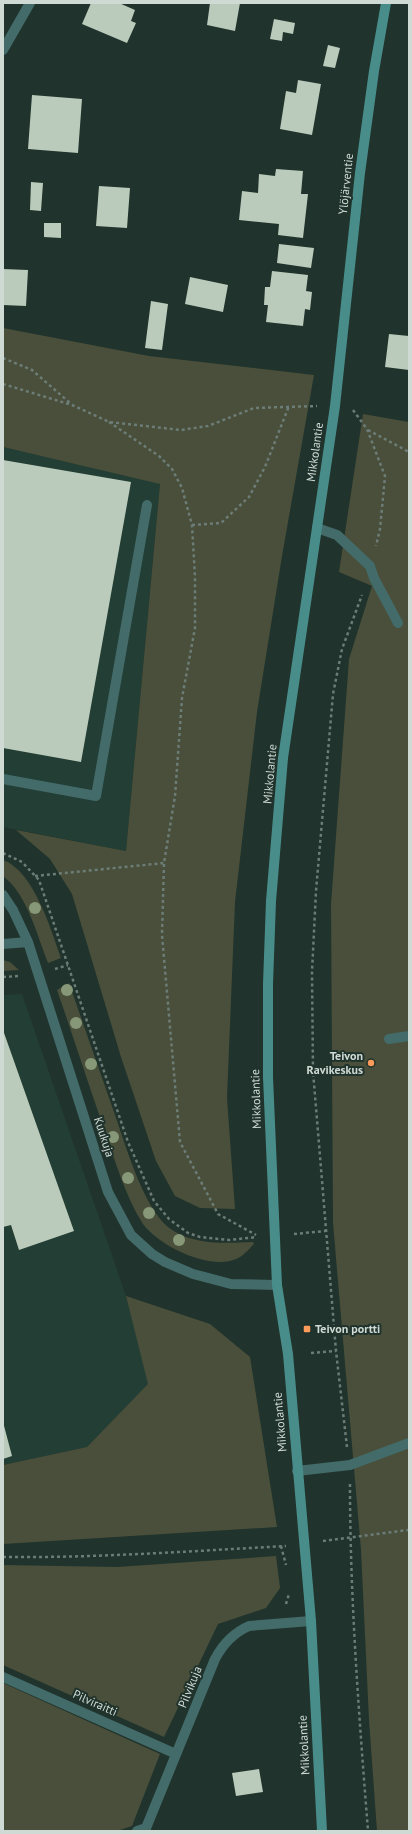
<svg xmlns="http://www.w3.org/2000/svg" width="412" height="1834" viewBox="0 0 412 1834" font-family="'PT Sans',sans-serif">
<rect width="100%" height="100%" fill="#20332c"/>
<!-- built -->
<path fill="#233e34" d="M3 447 160 483 126 851 3 827Z
M22 994 126 1296 149 1384 87 1447 3 1465V995Z"/>
<!-- green -->
<path fill="#494f3a" d="M3 328 149 356 314 375 282 556 257 712 235 902 227 1098 235 1209 200 1208 175 1196 156 1161 121 1057 72 894 50 859 16 830 126 851 160 484 3 447Z
M363 414 409 422V1831H377L369 1720 361 1550 333 1223 331 904 349 659 372 586 339 572Z
M3 860C34 871 51 930 61 958L48 963C37 935 27 894 3 876Z
M3 960 10 962 19 970 3 971Z
M69 983C84 1026 99 1069 114 1112 125 1143 143 1207 168 1227 192 1246 225 1243 253 1242L254 1244C250 1248 245 1254 240 1257 214 1273 160 1247 143 1224 125 1196 115 1160 104 1129 88 1083 73 1036 57 990Z
M126 1296 210 1324 250 1357 277 1527 3 1544V1465L87 1447 148 1384Z
M276 1556 280 1588 266 1608 218 1624 164 1737 3 1665V1565L117 1567Z
M3 1683 160 1754 132 1826 117 1831H3Z"/>
<!-- building -->
<path fill="#bbcbbb" d="M91 3H119L135 10 131 21 136 23 127 43 82 24Z
M210 3H240L235 31 207 25Z
M274 19 295 23 293 34 283 32 282 41 270 39Z
M328 45 340 48 335 68 323 66Z
M298 80 321 84 312 135 280 129 286 91 296 93Z
M32 95 82 99 78 153 28 149Z
M276 169 303 171 301 194H308L303 238 278 235 279 224 239 220 242 191 258 193 259 174 275 176Z
M31 182 43 183 41 211 30 210Z
M99 186 130 188 127 228 96 226Z
M44 223H61V238L44 237Z
M279 244 314 248 311 268 277 263Z
M3 269 28 270 26 306 3 305Z
M272 271 308 275 306 291 312 292 310 310 305 309 303 326 266 322 268 305H264L265 287H270Z
M190 277 228 285 223 312 185 304Z
M151 301 168 304 162 350 145 348Z
M389 334 409 336V370L385 367Z
M3 460 131 482 81 762 3 748Z
M3 1030 74 1231 19 1250 11 1225 3 1227Z
M3 1422 12 1456 3 1459Z
M259 1769 263 1792 236 1796 232 1773Z"/>
<g fill="none" stroke-linecap="round" stroke-linejoin="round">
<!-- path -->
<path stroke="#6c7c76" stroke-width="2.5" stroke-dasharray="3 3" stroke-linecap="butt" d="M3 358 32 370 70 403
M3 384 72 405 109 422 181 430 208 426 254 408 317 406
M353 410 367 429 385 476 380 529 376 546
M109 422 159 456 172 469 182 488 192 525 195 577V628L182 698 175 796 164 863 162 935 180 1142 218 1214 256 1235
M368 430 409 452
M192 525 221 523 249 497 265 467 289 406
M3 853 22 862 39 880 128 1142 154 1201 169 1219 188 1233 200 1237 229 1240 257 1237
M35 876 164 863
M55 969 68 965
M3 977 19 976
M294 1234 325 1231
M311 1353 336 1351
M347 1447 336 1351 313 1071 312 972 316 891 333 694 342 649 362 595
M350 1484C350 1600 359 1715 368 1831
M323 1541 408 1530
M281 1546 286 1565
M3 1557C98 1558 192 1551 286 1546
M286 1604 289 1594"/>
<!-- service -->
<path stroke="#436b69" stroke-width="10" d="M317 528 337 535 370 566 374 578 398 623
M3 779 96 796 147 505
M389 1039 409 1036
M297 1471 350 1465 409 1443"/>
<!-- minor -->
<path stroke="#436b69" stroke-width="10" d="M3 50 30 3
M3 895 13 910 28 942 108 1192 131 1235 152 1254 165 1262 193 1274 231 1284 277 1285
M3 944 28 942
M3 1677 176 1754
M137 1831 146 1828 215 1659C223 1644 233 1633 249 1626L311 1621"/>
<!-- secondary -->
<path stroke="#498d8a" stroke-width="10" d="M322 1831 311 1621 288 1354 277 1285 268 1077V984L271 901 283 758 335 406 360 173 374 71 386 3"/>
</g>
<!-- trees -->
<g fill="#879878">
<circle cx="35" cy="908" r="6"/>
<circle cx="67" cy="990" r="6"/>
<circle cx="76" cy="1023" r="6"/>
<circle cx="91" cy="1064" r="6"/>
<circle cx="113" cy="1137" r="6"/>
<circle cx="128" cy="1178" r="6"/>
<circle cx="149" cy="1213" r="6"/>
<circle cx="179" cy="1240" r="6"/>
</g>
<!-- markers -->
<g fill="#ff9b5a" stroke="#20332c" stroke-width="1.5">
<circle cx="371" cy="1063" r="4"/>
<rect x="303" y="1325" width="8" height="8" rx="2"/>
</g>
<g text-anchor="middle" stroke-width="4" stroke-linejoin="round" paint-order="stroke">
<!-- street labels -->
<g font-size="12" fill="#cfdad5" stroke="#20332c">
<text transform="translate(346 184) rotate(-84)" y="4">Ylöjärventie</text>
<text transform="translate(315 452) rotate(-82)" y="4">Mikkolantie</text>
<text transform="translate(270 774) rotate(-85)" y="4">Mikkolantie</text>
<text transform="translate(256 1099) rotate(-92)" y="4">Mikkolantie</text>
<text transform="translate(104 1137) rotate(72)" y="4">Kuukuja</text>
<text transform="translate(280 1422) rotate(-95)" y="4">Mikkolantie</text>
<text transform="translate(190 1687) rotate(-68)" y="4">Pilvikuja</text>
<text transform="translate(95 1703) rotate(24)" y="4">Pilviraitti</text>
<text transform="translate(304 1745) rotate(-93)" y="4">Mikkolantie</text>
</g>
<!-- poi labels -->
<g font-size="12" font-weight="bold" fill="#cfdad5" stroke="#20332c" text-anchor="end">
<text x="363" y="1060">Teivon<tspan x="363" dy="14">Ravikeskus</tspan></text>
<text x="315" y="1333" text-anchor="start">Teivon portti</text>
</g>
</g>
<!-- border -->
<rect width="412" height="1834" fill="none" stroke="#cfdad5" stroke-width="8"/>
</svg>
